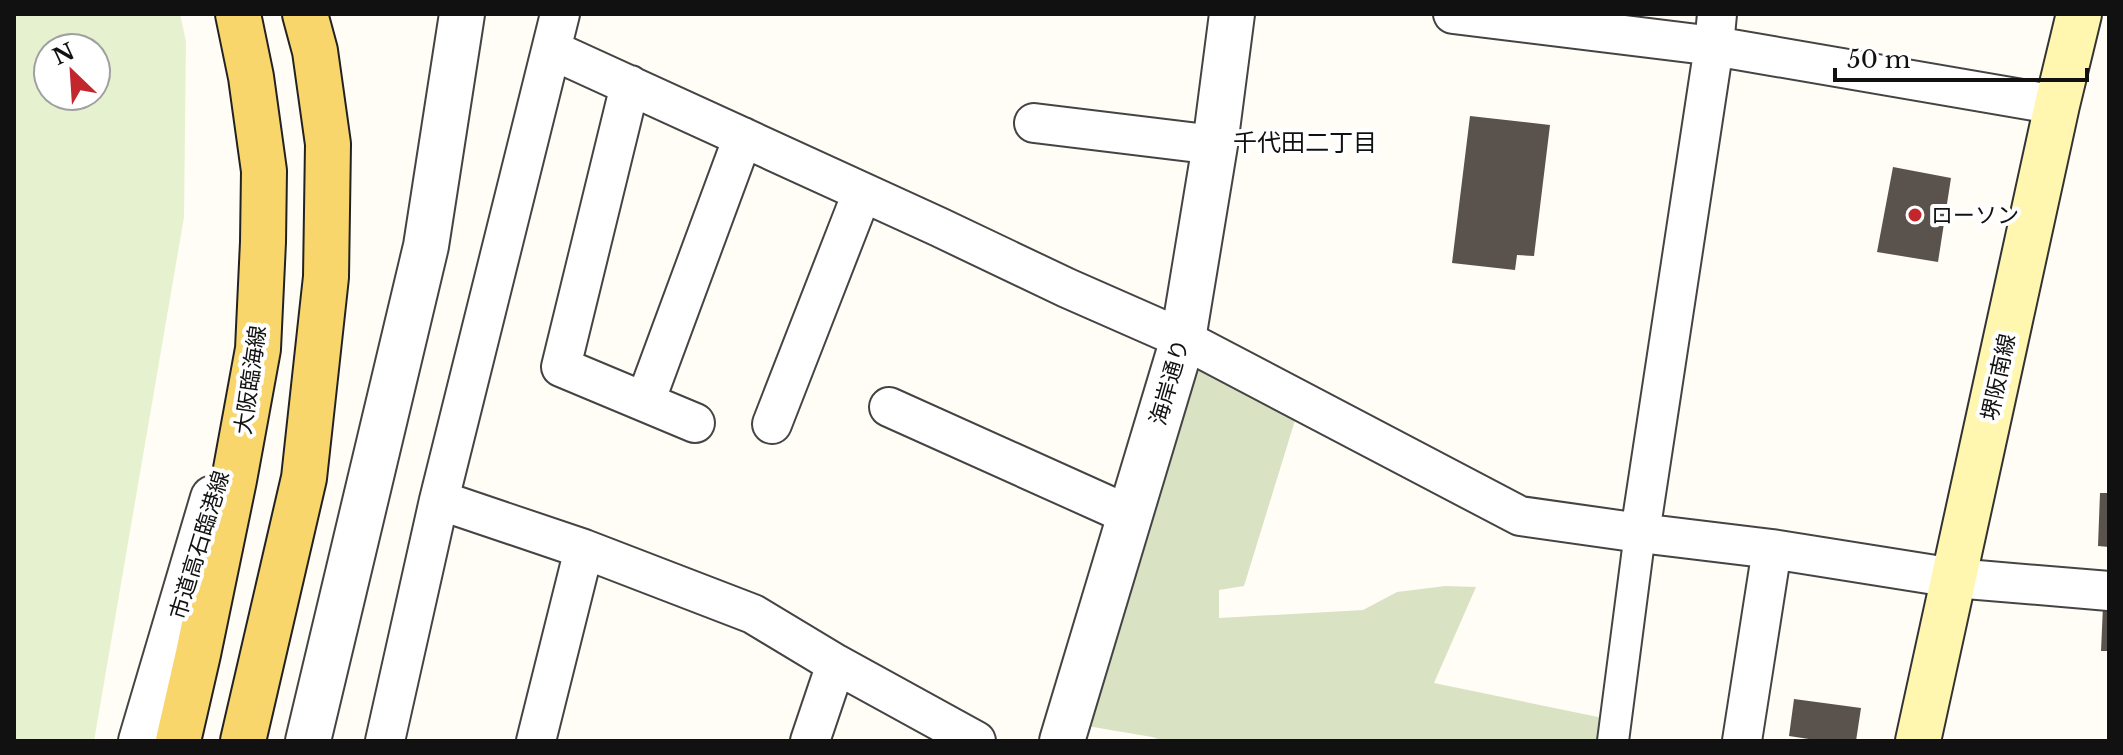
<svg xmlns="http://www.w3.org/2000/svg" width="2123" height="755" viewBox="0 0 2123 755" font-family="'Libre Baskerville','Noto Sans JP',serif">
<rect width="100%" height="100%" fill="#fffdf5"/>
<!-- cemetery -->
<path fill="#d9e3c4" d="M1198 369 1296 417 1244 586 1219 590V618L1363 610 1397 592 1445 586 1476 587 1434 683 1603 718 1600 741H1164L1152 737 1087 726Z"/>
<!-- pitch -->
<path fill="#e6f2cf" fill-rule="evenodd" d="M14 14H180L186 42 184 217 94 741H14ZM48 48H96V96H48Z"/>
<!-- building -->
<path fill="#5a524d" d="M1470 116 1550 125 1534 256 1517 255 1515 270 1452 263Z
M1893 167 1951 178 1938 262 1877 252Z
M2100 493H2109V547L2098 546Z
M2103 606H2109V651H2101Z
M1794 699 1861 708 1856 741H1822L1789 736Z"/>
<g fill="none" stroke-linecap="round" stroke-linejoin="round">
<defs>
<path id="pedestrian" d="M1613 741 1640 533"/>
<path id="minor" d="M1453 14 1714 46 2057 105
M552 50 939 227 1067 288 1183 339 1520 516 1640 533 1772 549 1954 578 2109 591
M630 85 561 367 695 423
M1034 123 1215 145
M645 402 743 137
M889 407 1118 510
M772 424 862 193
M439 500 584 549 753 614 836 664 976 741
M1640 533 1714 46 1717 14
M385 741 439 500 560 14
M536 741 584 549
M810 741 836 664
M1742 741 1772 549"/>
<path id="tertiary" d="M141 741 213 498
M308 741 426 246 462 14
M1062 741 1183 339 1215 145 1232 14"/>
<path id="secondary" d="M1918 741 2057 105 2079 14"/>
<path id="primary" d="M178 741 198 654 234 480 258 349 263 242 264 171 251 77 238 14
M243 741 304 478 326 277 328 144 315 51 305 14"/>
</defs>
<!-- pedestrian casing -->
<use href="#pedestrian" stroke="#444" stroke-width="34"/>
<!-- minor casing -->
<use href="#minor" stroke="#444" stroke-width="42"/>
<!-- tertiary casing -->
<use href="#tertiary" stroke="#444" stroke-width="48"/>
<!-- secondary casing -->
<use href="#secondary" stroke="#333" stroke-width="48"/>
<!-- primary casing -->
<use href="#primary" stroke="#222" stroke-width="48"/>
<!-- pedestrian -->
<use href="#pedestrian" stroke="#fff" stroke-width="30"/>
<!-- minor -->
<use href="#minor" stroke="#fff" stroke-width="38"/>
<!-- tertiary -->
<use href="#tertiary" stroke="#fff" stroke-width="44"/>
<!-- secondary -->
<use href="#secondary" stroke="#fff6b0" stroke-width="44"/>
<!-- primary -->
<use href="#primary" stroke="#f9d66b" stroke-width="44"/>
</g>
<!-- markers -->
<circle fill="#c4262e" stroke="#fff" stroke-width="3" cx="1915" cy="215" r="8"/>
<g text-anchor="middle" stroke-width="8" stroke-linejoin="round" paint-order="stroke">
<!-- poi labels -->
<g font-size="22" fill="#111" stroke="#fff" text-anchor="start">
<text x="1931" y="223">ローソン</text>
</g>
<!-- street labels -->
<g font-size="22" fill="#111" stroke="#fff">
<text transform="translate(1998 377) rotate(-78)" y="8">堺阪南線</text>
<text transform="translate(250 380) rotate(-82)" y="8">大阪臨海線</text>
<text transform="translate(1169 382) rotate(-74)" y="8">海岸通り</text>
<text transform="translate(199 545) rotate(-73)" y="8">市道高石臨港線</text>
</g>
<!-- neighbourhood labels -->
<g font-size="24" fill="#111" stroke="#fff">
<text x="1305" y="151">千代田二丁目</text>
</g>
</g>
<!-- border -->
<rect width="2123" height="755" fill="none" stroke="#111111" stroke-width="32"/>
<!-- north arrow -->
<g transform="translate(72 72) rotate(335)"><circle r="38" fill="#ffffff" stroke="#a0a0a0" stroke-width="2"/>
<path d="M0-6L14 30L0 20L-14 30Z" fill="#c4262e"/>
<text y="-12" font-size="22" font-weight="bold" text-anchor="middle" fill="#111111">N</text>
</g>
<!-- scale -->
<path d="M1835 68v12h252v-12" fill="none" stroke="#111111" stroke-width="4"/>
<text x="1847" y="68" font-size="24" fill="#111111" stroke="#ffffff" stroke-width="6" paint-order="stroke">50 m</text>
</svg>
